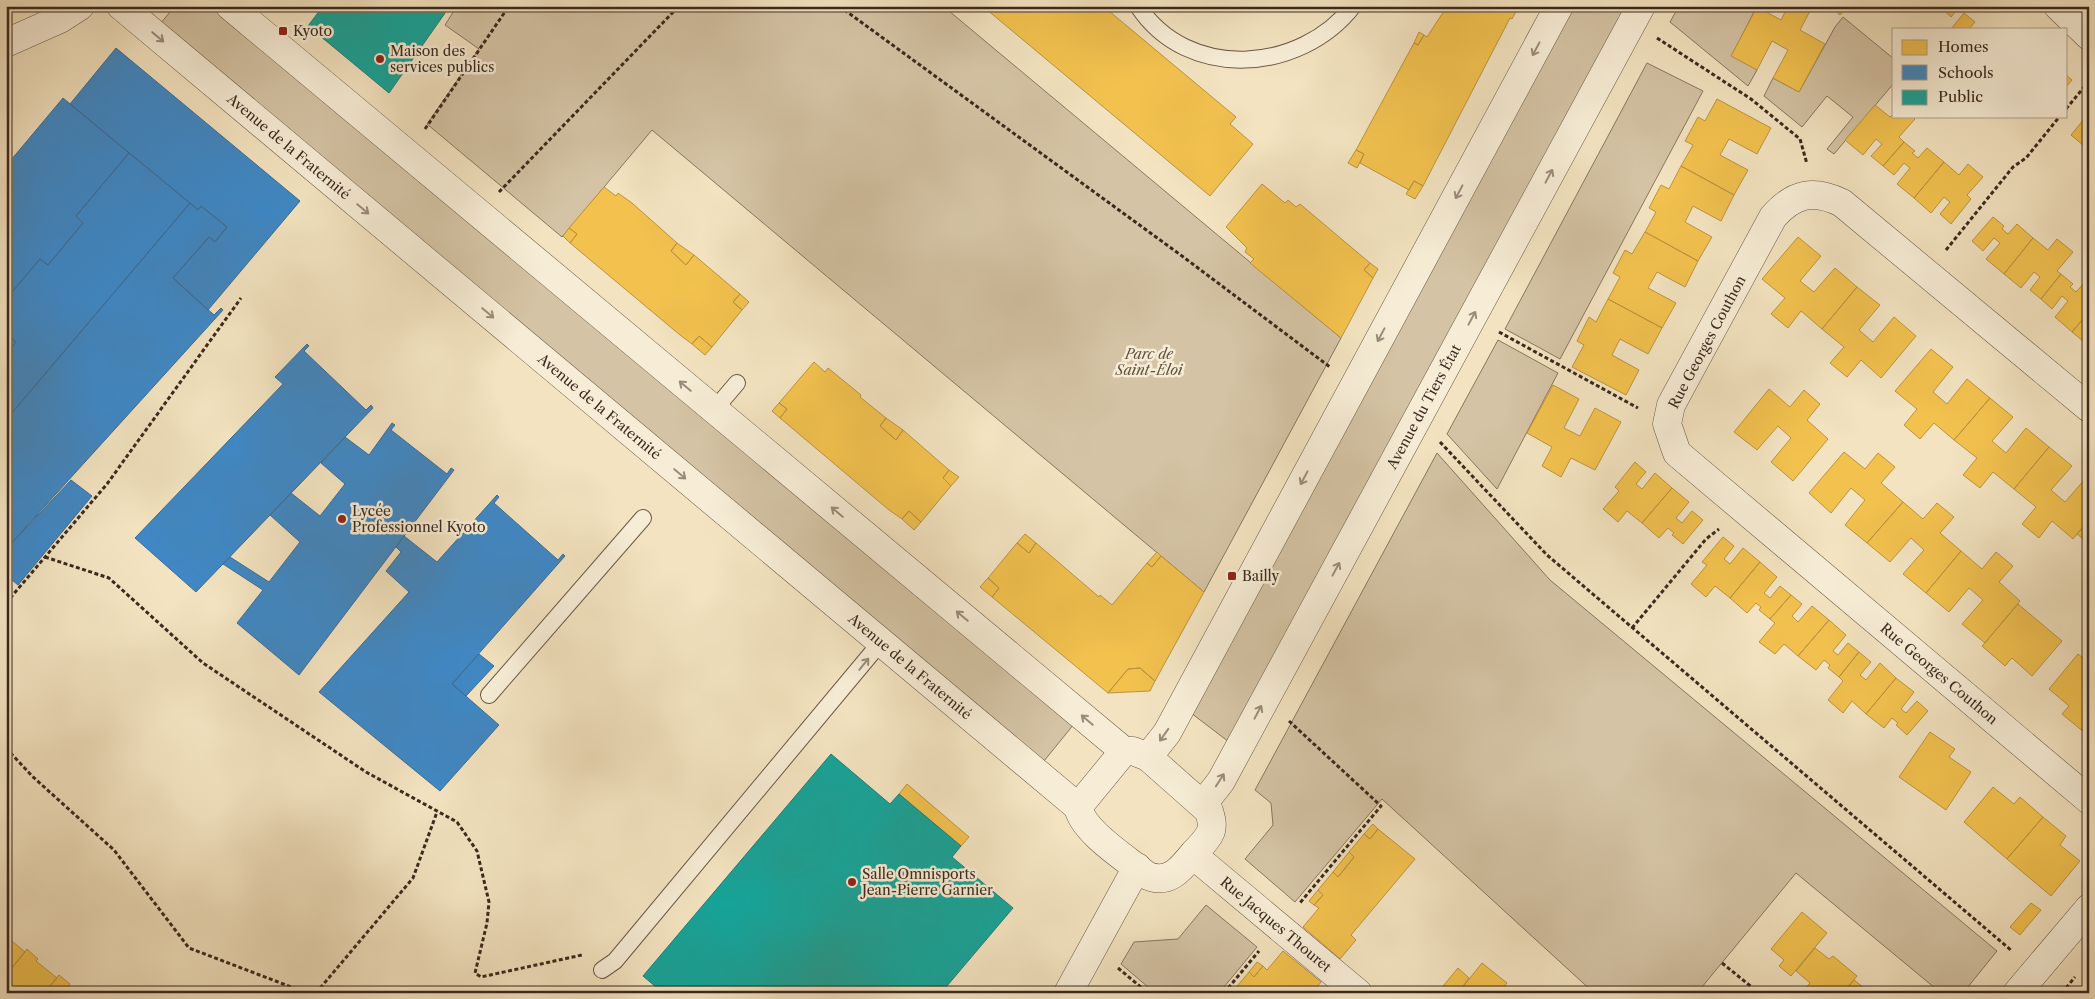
<svg xmlns="http://www.w3.org/2000/svg" width="2095" height="999" viewBox="0 0 2095 999" font-family="'Libre Caslon Text',serif">
<rect width="100%" height="100%" fill="#f3e3c0"/>
<filter id="stains"><feTurbulence type="fractalNoise" baseFrequency=".004" numOctaves="4"/><feColorMatrix values="0 0 0 0 .2 0 0 0 0 .09 0 0 0 0 .02 0 0 0 .5 -.17"/></filter>
<radialGradient id="worn" r=".72"><stop offset=".6" stop-color="#630" stop-opacity="0"/><stop offset="1" stop-color="#630" stop-opacity=".3"/></radialGradient>
<!-- green -->
<path fill="#d4c3a4" stroke="#887661" d="M175 6H213L1074 724 1044 761 160 24Z
M457 6H943L1341 338 1204 592 652 130 562 237 427 124 479 49 445 25Z
M1571 6H1627L1229 742 1191 713Z
M1679 6H1757L1732 55 1757 70 1748 86 1670 22Z
M1843 17 1894 59V83L1834 154 1827 149 1853 117 1827 96 1802 127 1764 96 1773 78 1799 92 1835 27Z
M1647 63 1703 91 1560 359 1505 329Z
M1498 340 1558 373 1497 489 1447 434Z
M1437 453 1550 580 1997 951 1963 993H1941L1796 873 1697 993H1594L1382 799 1295 902 1245 859 1273 825 1271 803 1255 790Z
M1206 905 1257 947 1219 993H1155L1121 964 1134 942 1178 939Z"/>
<!-- homes -->
<path fill="#f2c14e" stroke="#bb9340" d="M989 6H1103L1236 117 1230 124 1253 144 1210 196 986 9Z
M1434 6H1519L1512 19 1510 18 1423 186 1414 181 1409 190 1360 163 1364 154 1356 150 1414 43 1418 45 1424 35 1427 37 1444 11Z
M1788 6H1801L1810 11 1800 30 1825 44 1799 92 1773 78 1788 50 1772 41 1757 70 1731 56 1757 7 1781 20Z
M1830 6H1848L1840 15Z
M1939 6H1960L1951 17Z
M1964 13 1975 22 1969 29H1951Z
M1419 32 1424 35 1418 45 1414 43Z
M2066 75 2072 80 2066 87Z
M1717 99 1771 128 1757 154 1729 139 1720 155 1748 170 1734 195 1681 166 1693 145 1685 141 1698 117 1705 121Z
M1875 105 1890 117 1894 113V116H1912L1915 119 1899 137 1904 142 1883 166 1871 156 1882 144 1876 139 1863 155 1845 140Z
M2089 113V150L2071 135Z
M1904 142 1915 151 1912 153 1918 158 1927 148 1944 162 1914 198 1897 184 1910 168 1904 163 1894 175 1883 166Z
M1356 150 1364 154 1357 168 1348 163Z
M1944 162 1959 175 1968 164 1983 177 1967 195 1971 199 1951 224 1940 214 1950 202 1944 197 1931 213 1914 198Z
M1681 166 1734 195 1721 221 1693 206 1685 222 1712 237 1698 261 1645 232 1656 212 1649 208 1661 185 1669 189Z
M1414 181 1423 186 1415 199 1406 194Z
M1262 184 1285 203 1288 200 1296 207 1300 204 1370 263 1364 270 1373 278 1341 338 1250 263 1254 259 1245 252 1247 248 1226 227Z
M604 187 616 196 618 193 632 203 677 243 671 251 686 265 694 255 740 294 733 302 742 310 712 347 699 336 692 344 680 335 570 243 577 234 569 228Z
M1993 217 2004 226 2002 229 2008 234 2017 224 2033 238 2004 274 1986 259 2000 243 1994 238 1983 251 1972 241Z
M569 228 577 234 570 243 563 236Z
M1645 232 1698 261 1685 287 1657 272 1648 288 1676 303 1662 328 1608 299 1620 277 1613 273 1625 250 1632 254Z
M1798 237 1821 256 1800 281 1814 292 1835 268 1857 287 1822 329 1801 311 1788 328 1771 314 1785 298 1762 279Z
M2033 238 2048 250 2057 239 2073 252 2057 271 2061 274 2041 299 2030 290 2040 277 2034 272 2021 288 2004 274Z
M677 243 694 255 686 265 671 251Z
M1370 263 1378 269 1373 278 1364 270Z
M2061 274 2073 284 2070 287 2076 292 2085 282 2089 285V312L2072 332 2055 317 2068 301 2062 296 2052 309 2041 299Z
M1857 287 1880 305 1859 330 1873 342 1894 317 1916 336 1881 378 1861 360 1847 377 1830 363 1844 347 1822 329Z
M740 294 749 302 742 310 733 302Z
M1608 299 1662 328 1648 354 1620 339 1612 355 1639 370 1626 395 1572 367 1584 345 1577 341 1589 317 1596 322Z
M2089 312V346L2072 332Z
M699 336 712 347 705 355 692 344Z
M1931 349 1953 367 1933 392 1947 404 1967 379 1990 398 1954 440 1934 423 1920 439 1904 425 1917 409 1895 391Z
M814 362 825 372 828 368 861 395 860 397 886 418 880 426 896 440 903 430 949 470 943 478 951 486 921 522 909 511 902 519 889 510 780 418 787 409 779 403Z
M1553 385 1579 399 1564 428 1580 436 1595 408 1621 422 1595 470 1571 458 1561 477 1542 466 1552 447 1527 433Z
M1769 389 1790 407 1804 390 1820 404 1807 420 1828 439 1793 481 1771 462 1791 438 1778 426 1757 450 1734 432Z
M1990 398 2013 417 1992 441 2006 453 2026 428 2049 447 2014 489 1993 472 1980 488 1963 475 1977 458 1954 440Z
M779 403 787 409 780 418 772 411Z
M886 418 903 430 896 440 880 426Z
M2049 447 2072 466 2051 490 2065 502 2086 478 2089 480V520L2073 539 2052 521 2039 538 2022 524 2036 507 2014 489Z
M1844 452 1865 469 1878 453 1895 467 1881 483 1903 502 1867 543 1845 525 1865 500 1851 488 1831 513 1809 493Z
M1635 462 1646 472 1636 484 1642 489 1655 473 1672 488 1642 523 1627 511 1618 522 1603 509 1619 491 1615 487Z
M949 470 959 477 951 486 943 478Z
M1672 488 1689 502 1676 518 1682 523 1692 511 1703 520 1683 544 1672 535 1674 533 1668 528 1659 538 1642 523Z
M1903 502 1923 519 1937 503 1954 517 1940 533 1961 551 1926 593 1903 574 1924 550 1911 538 1890 562 1867 543Z
M909 511 921 522 914 530 902 519Z
M2089 520V544L2077 534Z
M1025 534 1036 543 1029 553 1017 543Z
M1723 537 1734 546 1724 559 1730 564 1743 548 1760 562 1730 598 1715 586 1706 597 1691 584 1707 565 1702 562Z
M1017 543 1029 553 1036 543 1099 597 1100 595 1112 605 1147 563 1152 567 1161 556 1204 592 1155 681 1140 668 1128 669 1108 693 992 597 999 588 988 578Z
M1961 551 1982 569 1996 552 2013 566 1999 582 2020 601 1985 643 1962 624 1983 600 1969 588 1949 612 1926 593Z
M1157 552 1161 556 1152 567 1147 563Z
M1760 562 1777 577 1764 593 1770 598 1780 586 1791 595 1770 619 1759 610 1761 607 1756 603 1747 613 1730 598Z
M988 578 999 588 992 597 980 587Z
M1791 595 1802 604 1792 616 1798 622 1812 606 1829 620 1798 656 1784 644 1775 654 1759 642 1775 623 1770 619Z
M2018 604 2062 641 2032 676 2012 658 2005 666 1982 646Z
M1829 620 1846 635 1833 651 1838 655 1848 643 1859 652 1839 677 1828 668 1830 665 1824 660 1816 670 1798 656Z
M1859 652 1871 662 1860 675 1866 680 1880 663 1896 678 1866 714 1852 701 1843 713 1828 700 1843 681 1839 677Z
M2078 654 2089 663V729L2085 733 2062 714 2069 706 2049 689Z
M1140 668 1155 681 1150 691 1108 693 1128 669Z
M1896 678 1914 692 1901 709 1906 713 1917 701 1928 711 1907 735 1896 725 1898 723 1892 718 1884 728 1866 714Z
M1930 732 1955 749 1949 757 1971 772 1946 810 1899 777Z
M907 784 969 837 961 846 899 794Z
M1993 787 2014 804 2020 797 2043 817 2007 859 1964 822Z
M2043 817 2066 836 2060 845 2080 861 2051 896 2007 859Z
M1373 824 1378 829 1370 839 1364 834Z
M1378 829 1415 859 1351 935 1356 940 1340 959 1303 927 1319 908 1314 905 1323 895 1318 890 1333 872 1338 877 1354 857 1349 852 1364 834 1370 839Z
M1349 852 1354 857 1338 877 1333 872Z
M1318 890 1323 895 1314 905 1309 901Z
M2031 903 2041 910 2020 935 2010 927Z
M1802 912 1827 933 1791 976 1779 966 1784 960 1771 949Z
M6 936 25 952 6 975Z
M1815 948 1829 959 1833 956 1857 976 1843 993H1807L1804 990 1810 983 1796 971Z
M27 949 38 959 36 961 57 978 44 993H6V975Z
M1283 951 1321 982 1312 993H1236L1234 990 1249 972 1254 977 1263 966 1267 970Z
M1257 962 1263 966 1254 977 1249 972Z
M1482 963 1507 983 1499 993H1458Z
M1458 968 1469 978 1458 993H1440L1439 991Z
M59 975 70 984 68 987 75 993H44Z
M1854 980 1869 992 1870 990 1874 993H1843Z
M1504 988 1509 993H1500Z"/>
<!-- schools -->
<path fill="#3f88c5" stroke="#3e6c93" d="M116 48 300 201 208 310 173 278 209 237 215 242 227 227 201 206 198 210 190 203 70 104Z
M63 98 129 153 76 216 83 223 48 265 40 259 6 299V166Z
M129 153 190 203 6 420V354L16 342 6 334V299L40 259 48 265 83 223 76 216Z
M190 203 198 210 201 206 227 227 215 242 209 237 173 278 214 315 221 308 223 310 6 549V420Z
M6 334 16 342 6 354Z
M307 344 309 346 304 351 366 410 371 405 373 408 196 592 135 538 283 384 275 377Z
M392 423 395 425 391 430 447 474 451 468 454 470 299 675 237 623 263 590 223 564 230 557 269 582 300 542 270 515 291 493 320 516 345 484 321 463 345 437 369 455Z
M71 480 92 496 18 585 6 575V549Z
M497 495 499 497 494 503 558 560 563 554 565 556 452 684 499 725 440 791 319 692 409 592 386 571 401 552 396 547 404 536 437 562Z
M479 654 494 666 466 696 452 684Z"/>
<!-- public -->
<path fill="#17a398" stroke="#227e73" d="M323 6H450L389 93 308 26Z
M831 754 890 804 899 794 961 846 952 857 1013 908 941 993H663L643 976Z"/>
<g fill="none" stroke-linecap="round" stroke-linejoin="round">
<defs>
<path id="lane" d="M1138 6C1188 82 1301 73 1353 6
M714 410 737 383
M489 695 643 518
M602 970 615 961 881 642"/>
<g id="street">
<path id="s1" d="M121 6 1078 807"/>
<path d="M230 6 1124 751"/>
<path d="M2058 6 2089 36"/>
<path d="M6 43 60 19 80 6"/>
<path id="s2" d="M2089 408 1842 203C1814 189 1794 193 1773 217L1671 405 1667 424 1677 453 2089 800"/>
<path d="M1124 751H1133L1148 757 1209 811C1211 818 1213 824 1211 831 1208 839 1200 847 1194 853 1181 869 1168 886 1146 875 1126 858 1083 832 1078 807Z"/>
<path d="M1148 757 1167 733 1559 6"/>
<path id="s3" d="M1203 804 1221 781 1641 6"/>
<path id="s4" d="M1193 855 1358 993"/>
<path d="M1068 993 1137 867"/>
<path d="M2017 993 2089 908"/>
</g>
</defs>
<!-- lane casing -->
<use href="#lane" stroke="#695846" stroke-width="18"/>
<!-- street casing -->
<use href="#street" stroke="#695846" stroke-width="29"/>
<!-- path -->
<path stroke="#3b291e" stroke-width="3" stroke-dasharray="4 2.5" stroke-linecap="butt" d="M839 6 1182 256 1330 367
M1657 38 1751 99 1800 139 1807 164
M2066 109 2089 81
M425 129 509 6
M499 192 679 6
M1946 250 2013 167 2026 158 2060 116
M1499 332 1638 408
M1440 442 1547 555 2012 951
M45 557 109 578 203 663 366 772 457 822 477 851 489 902 487 923 475 973 481 977 582 955
M6 603 107 484 241 298
M1632 628 1706 539 1719 529
M1289 721 1381 806 1299 904
M6 748 32 776 114 850 189 948 307 993
M1722 963 1759 993
M1118 968 1148 993
M316 993 413 878 437 812
M1224 993 1259 951
M2062 993 2075 977"/>
<!-- lane -->
<use href="#lane" stroke="#f7edd6" stroke-width="16"/>
<!-- street -->
<use href="#street" stroke="#f7edd6" stroke-width="28"/>
</g>
<!-- one-way arrows -->
<defs><path id="oneway-shaft" d="M-6 0H5M1.5-3L5.5 0L1.5 3" fill="none" stroke-width="1.6" stroke-linecap="round" stroke-linejoin="round" transform="scale(1.25)"/></defs>
<g stroke="#998b7a">
<use href="#oneway-shaft" transform="translate(158 37) rotate(40)"/>
<use href="#oneway-shaft" transform="translate(1536 49) rotate(118)"/>
<use href="#oneway-shaft" transform="translate(1549 176) rotate(-62)"/>
<use href="#oneway-shaft" transform="translate(1459 192) rotate(118)"/>
<use href="#oneway-shaft" transform="translate(363 209) rotate(40)"/>
<use href="#oneway-shaft" transform="translate(488 313) rotate(40)"/>
<use href="#oneway-shaft" transform="translate(1472 318) rotate(-62)"/>
<use href="#oneway-shaft" transform="translate(1381 335) rotate(118)"/>
<use href="#oneway-shaft" transform="translate(685 386) rotate(-140)"/>
<use href="#oneway-shaft" transform="translate(680 474) rotate(40)"/>
<use href="#oneway-shaft" transform="translate(1304 478) rotate(118)"/>
<use href="#oneway-shaft" transform="translate(837 512) rotate(-140)"/>
<use href="#oneway-shaft" transform="translate(1336 569) rotate(-62)"/>
<use href="#oneway-shaft" transform="translate(962 616) rotate(-140)"/>
<use href="#oneway-shaft" transform="translate(864 664) rotate(-51)"/>
<use href="#oneway-shaft" transform="translate(1258 712) rotate(-62)"/>
<use href="#oneway-shaft" transform="translate(1087 720) rotate(-140)"/>
<use href="#oneway-shaft" transform="translate(1164 735) rotate(125)"/>
<use href="#oneway-shaft" transform="translate(1220 780) rotate(-57)"/>
</g>
<!-- markers -->
<g fill="#8f2418" stroke="#f7edd6" stroke-width="2">
<rect x="278" y="26" width="10" height="10" rx="2.5"/>
<circle cx="380" cy="59" r="5"/>
<circle cx="342" cy="519" r="5"/>
<rect x="1227" y="571" width="10" height="10" rx="2.5"/>
<circle cx="852" cy="882" r="5"/>
</g>
<g text-anchor="middle" stroke-width="5" stroke-linejoin="round" paint-order="stroke">
<!-- poi labels -->
<g font-size="14" fill="#3b291e" stroke="#f7edd6" text-anchor="start">
<text x="293" y="36">Kyoto</text>
<text x="390" y="56">Maison des<tspan x="390" dy="16">services publics</tspan></text>
<text x="352" y="516">Lycée<tspan x="352" dy="16">Professionnel Kyoto</tspan></text>
<text x="1242" y="581">Bailly</text>
<text x="862" y="879">Salle Omnisports<tspan x="862" dy="16">Jean-Pierre Garnier</tspan></text>
</g>
<!-- street labels -->
<g font-size="14" fill="#3b291e" stroke="#f7edd6">
<text dy="5" stroke="none"><textPath href="#s1" startOffset="219">Avenue de la Fraternité</textPath></text>
<text transform="translate(1707 342) rotate(-62)" y="5">Rue Georges Couthon</text>
<text dy="5" stroke="none"><textPath href="#s1" startOffset="624">Avenue de la Fraternité</textPath></text>
<text dy="5" stroke="none"><textPath href="#s3" startOffset="455">Avenue du Tiers État</textPath></text>
<text dy="5" stroke="none"><textPath href="#s1" startOffset="1029">Avenue de la Fraternité</textPath></text>
<text dy="5" stroke="none"><textPath href="#s2" startOffset="1005">Rue Georges Couthon</textPath></text>
<text dy="5" stroke="none"><textPath href="#s4" startOffset="108">Rue Jacques Thouret</textPath></text>
</g>
<!-- park labels -->
<g font-size="14" font-style="italic" fill="#615040" stroke="#f7edd6">
<text x="1149" y="359">Parc de<tspan x="1149" dy="16">Saint-Éloi</tspan></text>
</g>
</g>
<!-- margin -->
<rect width="2095" height="999" fill="none" stroke="#f3e3c0" stroke-width="25"/>
<rect x="8" y="8" width="2080" height="984" fill="none" stroke="#3b291e" stroke-width="2.5"/>
<rect x="12" y="12" width="2070" height="974" fill="none" stroke="#3b291e"/>
<!-- legend -->
<rect x="1892" y="28" width="175" height="90" fill="#f7edd6" stroke="#ac9f8c"/>
<rect x="1902" y="40" width="25" height="15" fill="#f2c14e" stroke="#ac9f8c"/>
<text x="1938" y="52" font-size="15" fill="#3b291e">Homes</text>
<rect x="1902" y="65" width="25" height="15" fill="#3f88c5" stroke="#ac9f8c"/>
<text x="1938" y="78" font-size="15" fill="#3b291e">Schools</text>
<rect x="1902" y="90" width="25" height="15" fill="#17a398" stroke="#ac9f8c"/>
<text x="1938" y="102" font-size="15" fill="#3b291e">Public</text>
<rect width="100%" height="100%" filter="url(#stains)"/>
<rect width="100%" height="100%" fill="url(#worn)"/>
</svg>
